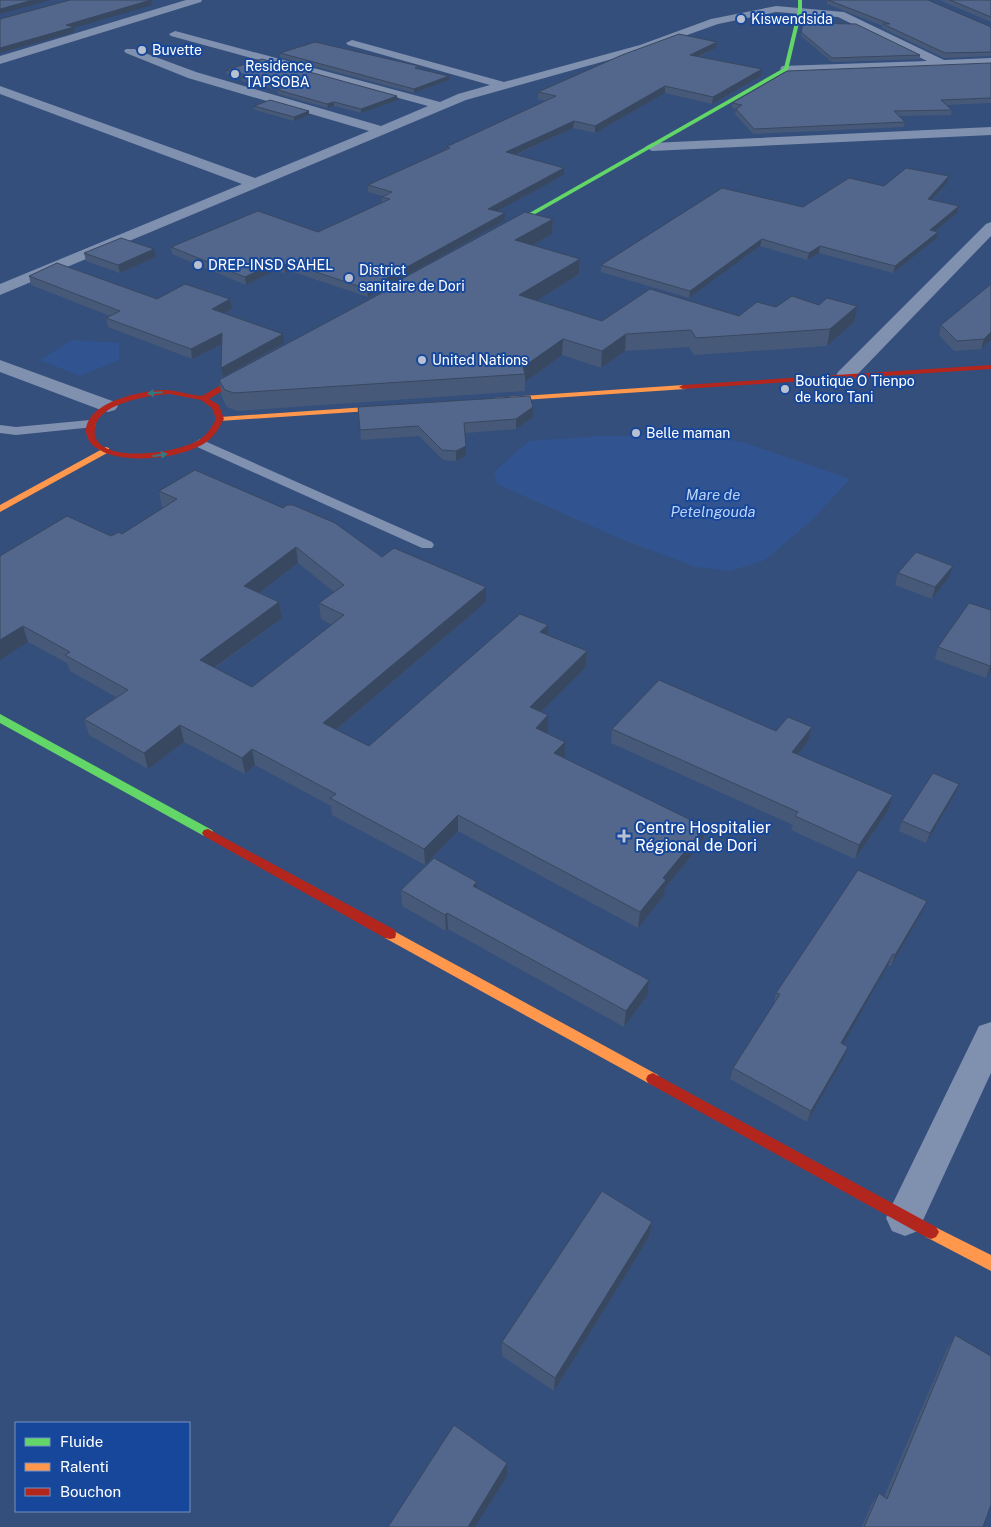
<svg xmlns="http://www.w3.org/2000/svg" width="991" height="1527" viewBox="0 0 991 1527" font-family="'Public Sans',sans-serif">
<rect width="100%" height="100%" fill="#354f7c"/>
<!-- water -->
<path fill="#315490" d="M72 340 119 343V360L80 376 40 360Z
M695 435 742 442 850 479 812 520 765 560 730 571 696 567 621 539 497 484 494 472 529 441 601 436Z"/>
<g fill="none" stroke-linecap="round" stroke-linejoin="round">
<!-- lane -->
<path fill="#8090af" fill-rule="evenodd" d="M90 420 96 424 94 427 16 435 0 433V425L16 427Z
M200 439 432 542 434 545 432 548H422L195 446 194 443Z"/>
<!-- street -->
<path fill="#8090af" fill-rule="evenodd" d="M186 0H202L201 2 0 64V56Z
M776 6 844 12 944 60 991 58V66L786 73 780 69 782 66 927 61 838 17 776 12 718 24 648 49 466 100 0 295V284L242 184 0 94V86L255 178 369 131 188 78 126 53 124 51 126 49H134L196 72 381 126 428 106 171 36 169 34 175 31 179 32 440 102 458 94 490 85 348 45 346 43 352 40 504 82 640 45 711 19Z
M991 127V135L652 151 645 147 652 143Z
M991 222V236L852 380 845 382 838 380 836 376 838 372 986 224Z
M0 360 115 402 118 406 115 410 108 412 101 410 0 372Z
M991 1022V1073L918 1231 905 1236 892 1231 886 1218 892 1205 979 1026Z"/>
<!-- fast -->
<path fill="#63d668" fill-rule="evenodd" d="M798 0H802V10L788 70 502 233H498V231L784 68 798 10Z
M0 714 212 830 214 833 212 836H204L0 723Z"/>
<!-- slow -->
<path fill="#ff974d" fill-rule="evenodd" d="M683 385 687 387 686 389 494 402 490 400 494 398Z
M396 405 400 407 399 409 220 421 216 419 220 417Z
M106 447 109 448V452L0 512V505Z
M390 929 658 1075 660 1079 658 1083 653 1085 648 1083 385 938 384 934 385 930Z
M931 1225 991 1255V1271L926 1237 923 1232 926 1227Z"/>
<!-- jam -->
<path fill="#b3261e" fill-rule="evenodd" d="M991 365V369L683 389 679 387 683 385Z
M250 368 257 370 209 399 219 405 224 419C219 428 214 437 205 443 180 459 120 466 95 447 90 444 86 436 86 431 87 402 138 392 161 390 175 389 188 395 202 396ZM170 394 201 400 212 408 216 419C212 427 207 435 199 440 179 452 117 462 99 443 95 439 94 434 95 429 97 403 150 395 170 394Z
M208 829 395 930 396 934 395 938 390 939 385 938 204 836 202 833 204 830Z
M653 1073 936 1227 939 1232 936 1237 931 1239 926 1237 648 1083 646 1079 648 1075Z"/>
</g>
<!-- wall -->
<path fill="#475978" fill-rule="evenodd" d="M827 0 991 27V56L944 58 882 28 883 26 827 4Z
M939 0H991V22Z
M801 32 920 55V59L832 62 801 36Z
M717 42 716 48 699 57 762 69 761 76 712 104 665 93 595 133 573 128 516 155 564 175 497 211 504 221 368 297 290 271 285 273 274 271 246 285 172 254 171 247 318 232 382 203V196L368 192V185L446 150V147L546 101 538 99V92Z
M280 53 449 80 414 93 280 57Z
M991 63V103L946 105 952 110 951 115 899 116 905 122 904 127 753 134 735 114 736 109 732 108V103Z
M226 70 398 100 361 113 334 106 328 108 278 94V90L242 81 241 78 227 74Z
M254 106 309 111V115L294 121 255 110Z
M947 183 932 200 959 206 957 213 935 231 938 232 936 239 893 273 819 253 807 260 760 246 689 298 601 272V265L803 207 884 186Z
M553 219 552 234 533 245 580 259 579 274 536 301 602 321 739 316 776 307 854 322 827 346 694 355 689 347 625 351 601 368 562 355 525 382V391L237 411 227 407 222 397 219 380 387 290V287Z
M84 253 156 257 120 273 86 261Z
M29 276 157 299 232 309 224 313 284 343 223 377 221 368 222 344 192 359 108 327 106 318 110 316 31 285Z
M941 325 991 340 981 349 954 351 939 335Z
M358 407H533V417L516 429 465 433 466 456 456 461 443 460 419 436 361 440Z
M159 491 486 587V602L336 730 369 746 547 635 587 651 586 667 541 712 548 731 546 733 564 759 702 843 665 888 664 896 638 928 458 831 425 865 332 815 331 806 255 765 245 774 184 742 148 769 89 735 84 719 116 697 70 671 67 663 28 642 0 556 111 536 122 534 164 507H162ZM298 563 334 592 319 603 321 619 332 625 252 687 215 668 282 618 279 602 259 593Z
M898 573 949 577 932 599 895 585Z
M991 610V670L986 678 935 659 938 647Z
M812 727 808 741 798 754 889 809 855 859 791 830 793 825 611 743 612 729 776 731Z
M955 794 926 843 899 831 902 821Z
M477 882V888L647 996 624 1027 448 929 446 931 402 906 401 890Z
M927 901 922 912 891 966 888 965 843 1044 844 1058 807 1122 730 1079 733 1068 774 1004 776 993Z
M652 1222 649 1237 554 1391 502 1356V1342Z
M955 1335 983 1527H862L871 1505 879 1493 884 1497 947 1349Z"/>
<!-- shaded-wall -->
<path fill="#394861" d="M33 0H51L0 14V9Z
M143 0H153L151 1 152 5 74 28 75 32 0 53V48L66 25Z
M717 42 716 48 689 61 690 55Z
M762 69 761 76 712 104 713 97Z
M449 76V80L414 93V89Z
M665 86V93L595 133V126Z
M397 96 398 100 361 113V109Z
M334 102V106L328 108 327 104Z
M309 111V115L294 121V117Z
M574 121 573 128 506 159V152Z
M564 168V175L488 216V209Z
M949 176 947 183 926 206 928 199Z
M959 206 957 213 928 237 930 230Z
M505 213 504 221 368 297 367 289Z
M553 219 552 234 515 255V240Z
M938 232 936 239 893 273 895 266Z
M762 239 760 246 689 298 690 291Z
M820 246 819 253 807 260 809 253Z
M154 249 156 257 120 273 118 265Z
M580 259 579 274 519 312V295Z
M273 263 274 271 246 285 245 277Z
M289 263 290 271 285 273 284 265Z
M230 299 232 309 214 318 212 309Z
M857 306 854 322 827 346 830 329Z
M991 332V340L981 349 984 339Z
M222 333 224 343 192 359 191 349Z
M283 334 284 343 223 377 221 368Z
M626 334 625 351 601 368 602 351Z
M563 339 562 355 525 382V374L523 367Z
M533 407V417L516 429V419Z
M466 446V456L456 461V451Z
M296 547 298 563 247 602 244 586Z
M953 566 949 577 932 599 935 587Z
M486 587V602L325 739 323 723Z
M279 602 282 618 203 676 200 660Z
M548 625 547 641 540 632Z
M23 626 28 642 0 660V640Z
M587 651 586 667 530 723V707Z
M991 665V670L986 678 990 666Z
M548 715V731L535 744 536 728Z
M180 725 184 742 148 769 144 753Z
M812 727 808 741 789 766 792 752Z
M565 742V758L554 753Z
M252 749 255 765 245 774 242 758Z
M959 784 955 794 926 843 930 833Z
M893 795 889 809 855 859 859 845Z
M458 815V831L425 865 424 849Z
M705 827 702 843 665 888 664 896 638 928 640 912 663 878Z
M477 882V897L473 886Z
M927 901 922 912 891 966 895 955Z
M447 913 448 929 446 931 445 915Z
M893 954 888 965 837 1055 841 1043Z
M649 980 647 996 624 1027 626 1011Z
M848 1047 844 1058 807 1122 811 1111Z
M652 1222 649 1237 554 1391 555 1378Z
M507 1463V1476L475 1527H468Z"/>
<!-- building -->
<path fill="#52678b" stroke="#394861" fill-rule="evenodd" d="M0 0H33L0 9Z
M70 0H151L66 25 74 27 0 48V19Z
M828 0H928L991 27V52L945 53 883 24H890Z
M950 0H991V17Z
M803 23 856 24 920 55 832 58 801 32Z
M679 34 717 42 690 55 762 69 713 97 665 86 595 126 574 121 506 152 564 168 488 209 505 213 367 289 289 263 284 265 273 263 245 277 171 247 258 211 318 232 390 199 382 197 392 192 368 185 450 148 446 147 556 96 538 92 622 55Z
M315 42 419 66 415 68 449 76 414 89 280 53Z
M262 59 397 96 361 109 334 102 327 104 278 90 284 87 241 77 246 75 226 70Z
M991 63V98L941 100 952 110 894 111 905 122 754 129 736 109 742 105 732 103 787 71Z
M270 100 309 111 294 117 254 106Z
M906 168 949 176 928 199 959 206 930 230 938 232 895 266 820 246 809 253 762 239 690 291 601 265 722 188 803 207 849 178 884 186Z
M525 212 553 219 515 240 580 259 519 295 602 321 650 289 739 316 757 302 776 307 792 296 819 305 827 298 857 306 830 329 696 338 691 330 626 334 602 351 563 339 523 367 525 374 234 393 225 390 219 380 391 288 387 287Z
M121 238 154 249 118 265 84 253Z
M57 263 157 299 185 284 230 299 212 309 283 334 221 368 222 333 191 349 106 318 120 311 29 276Z
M991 284V332L984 339 957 341 941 325Z
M530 396 533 407 516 419 464 423 466 446 456 451 442 450 418 426 360 430 358 407Z
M195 470 283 508 287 505H293L335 523 382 557 394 548 486 587 323 723 369 746 520 614 548 625 540 632 587 651 530 707 548 715 536 728 565 742 554 753 705 827 663 878 666 880 640 912 458 815 424 849 330 798 336 794 252 749 242 758 180 725 144 753 84 719 128 690 65 655 70 652 23 626 0 640V556L67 516 111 536 119 532 122 534 177 499 159 491ZM296 547 344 585 319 603 344 615 252 687 200 660 279 602 244 586Z
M916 552 953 566 935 587 898 573Z
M969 603 991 610V665L990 666 938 647Z
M659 680 776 731 788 717 812 727 792 752 893 795 859 845 795 816 798 812 612 729Z
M933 773 959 784 930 833 902 821Z
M434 858 477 882 473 886 649 980 626 1011 447 913 445 915 401 890Z
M858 870 927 901 895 955 893 954 841 1043 848 1047 811 1111 733 1068 780 994 776 993Z
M602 1191 652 1222 555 1378 502 1342Z
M955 1335 991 1356V1505L983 1527H864L879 1493 887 1499Z
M454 1425 507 1463 468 1527H388Z"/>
<!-- one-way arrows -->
<defs><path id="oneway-solid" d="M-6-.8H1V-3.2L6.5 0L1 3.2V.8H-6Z" transform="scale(1.25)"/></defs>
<g fill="#327988">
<use href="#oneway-solid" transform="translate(155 393) rotate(175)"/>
<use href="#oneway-solid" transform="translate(160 455) rotate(-9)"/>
</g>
<!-- markers -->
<g fill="#b8c1d1" stroke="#17479a" stroke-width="2">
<circle cx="741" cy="19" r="5"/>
<circle cx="142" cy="50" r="5"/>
<circle cx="235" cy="74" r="5"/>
<circle cx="198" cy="265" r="5"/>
<circle cx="349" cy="278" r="5"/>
<circle cx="422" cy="360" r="5"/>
<circle cx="785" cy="389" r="5"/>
<circle cx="636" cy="433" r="5"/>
<path d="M621.5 828.5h5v5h5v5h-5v5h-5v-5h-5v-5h5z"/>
</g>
<g text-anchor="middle" stroke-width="4" stroke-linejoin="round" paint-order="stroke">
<!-- far-poi labels -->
<g font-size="14" fill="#fff" stroke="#17479a" text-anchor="start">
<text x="751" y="24">Kiswendsida</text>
<text x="152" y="55">Buvette</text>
<text x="245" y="71">Residence<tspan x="245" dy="16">TAPSOBA</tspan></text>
<text x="208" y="270">DREP-INSD SAHEL</text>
<text x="359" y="275">District<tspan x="359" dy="16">sanitaire de Dori</tspan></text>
<text x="432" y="365">United Nations</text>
<text x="795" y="386">Boutique O Tienpo<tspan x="795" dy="16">de koro Tani</tspan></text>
<text x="646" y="438">Belle maman</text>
</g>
<!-- far-water labels -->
<g font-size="15" font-style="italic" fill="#b9d2f8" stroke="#17479a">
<text x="713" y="500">Mare de<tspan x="713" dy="17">Petelngouda</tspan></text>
</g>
<!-- poi labels -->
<g font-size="16" fill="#fff" stroke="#17479a" text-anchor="start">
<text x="635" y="833">Centre Hospitalier<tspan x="635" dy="18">Régional de Dori</tspan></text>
</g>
</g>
<!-- legend -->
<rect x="15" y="1422" width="175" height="90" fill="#17479a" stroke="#7491c2"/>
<rect x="25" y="1438" width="25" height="8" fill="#63d668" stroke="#7491c2"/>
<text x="60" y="1447" font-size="15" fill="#ffffff">Fluide</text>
<rect x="25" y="1463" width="25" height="8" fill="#ff974d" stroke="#7491c2"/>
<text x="60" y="1472" font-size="15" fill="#ffffff">Ralenti</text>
<rect x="25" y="1488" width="25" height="8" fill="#b3261e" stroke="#7491c2"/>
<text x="60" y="1497" font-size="15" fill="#ffffff">Bouchon</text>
</svg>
